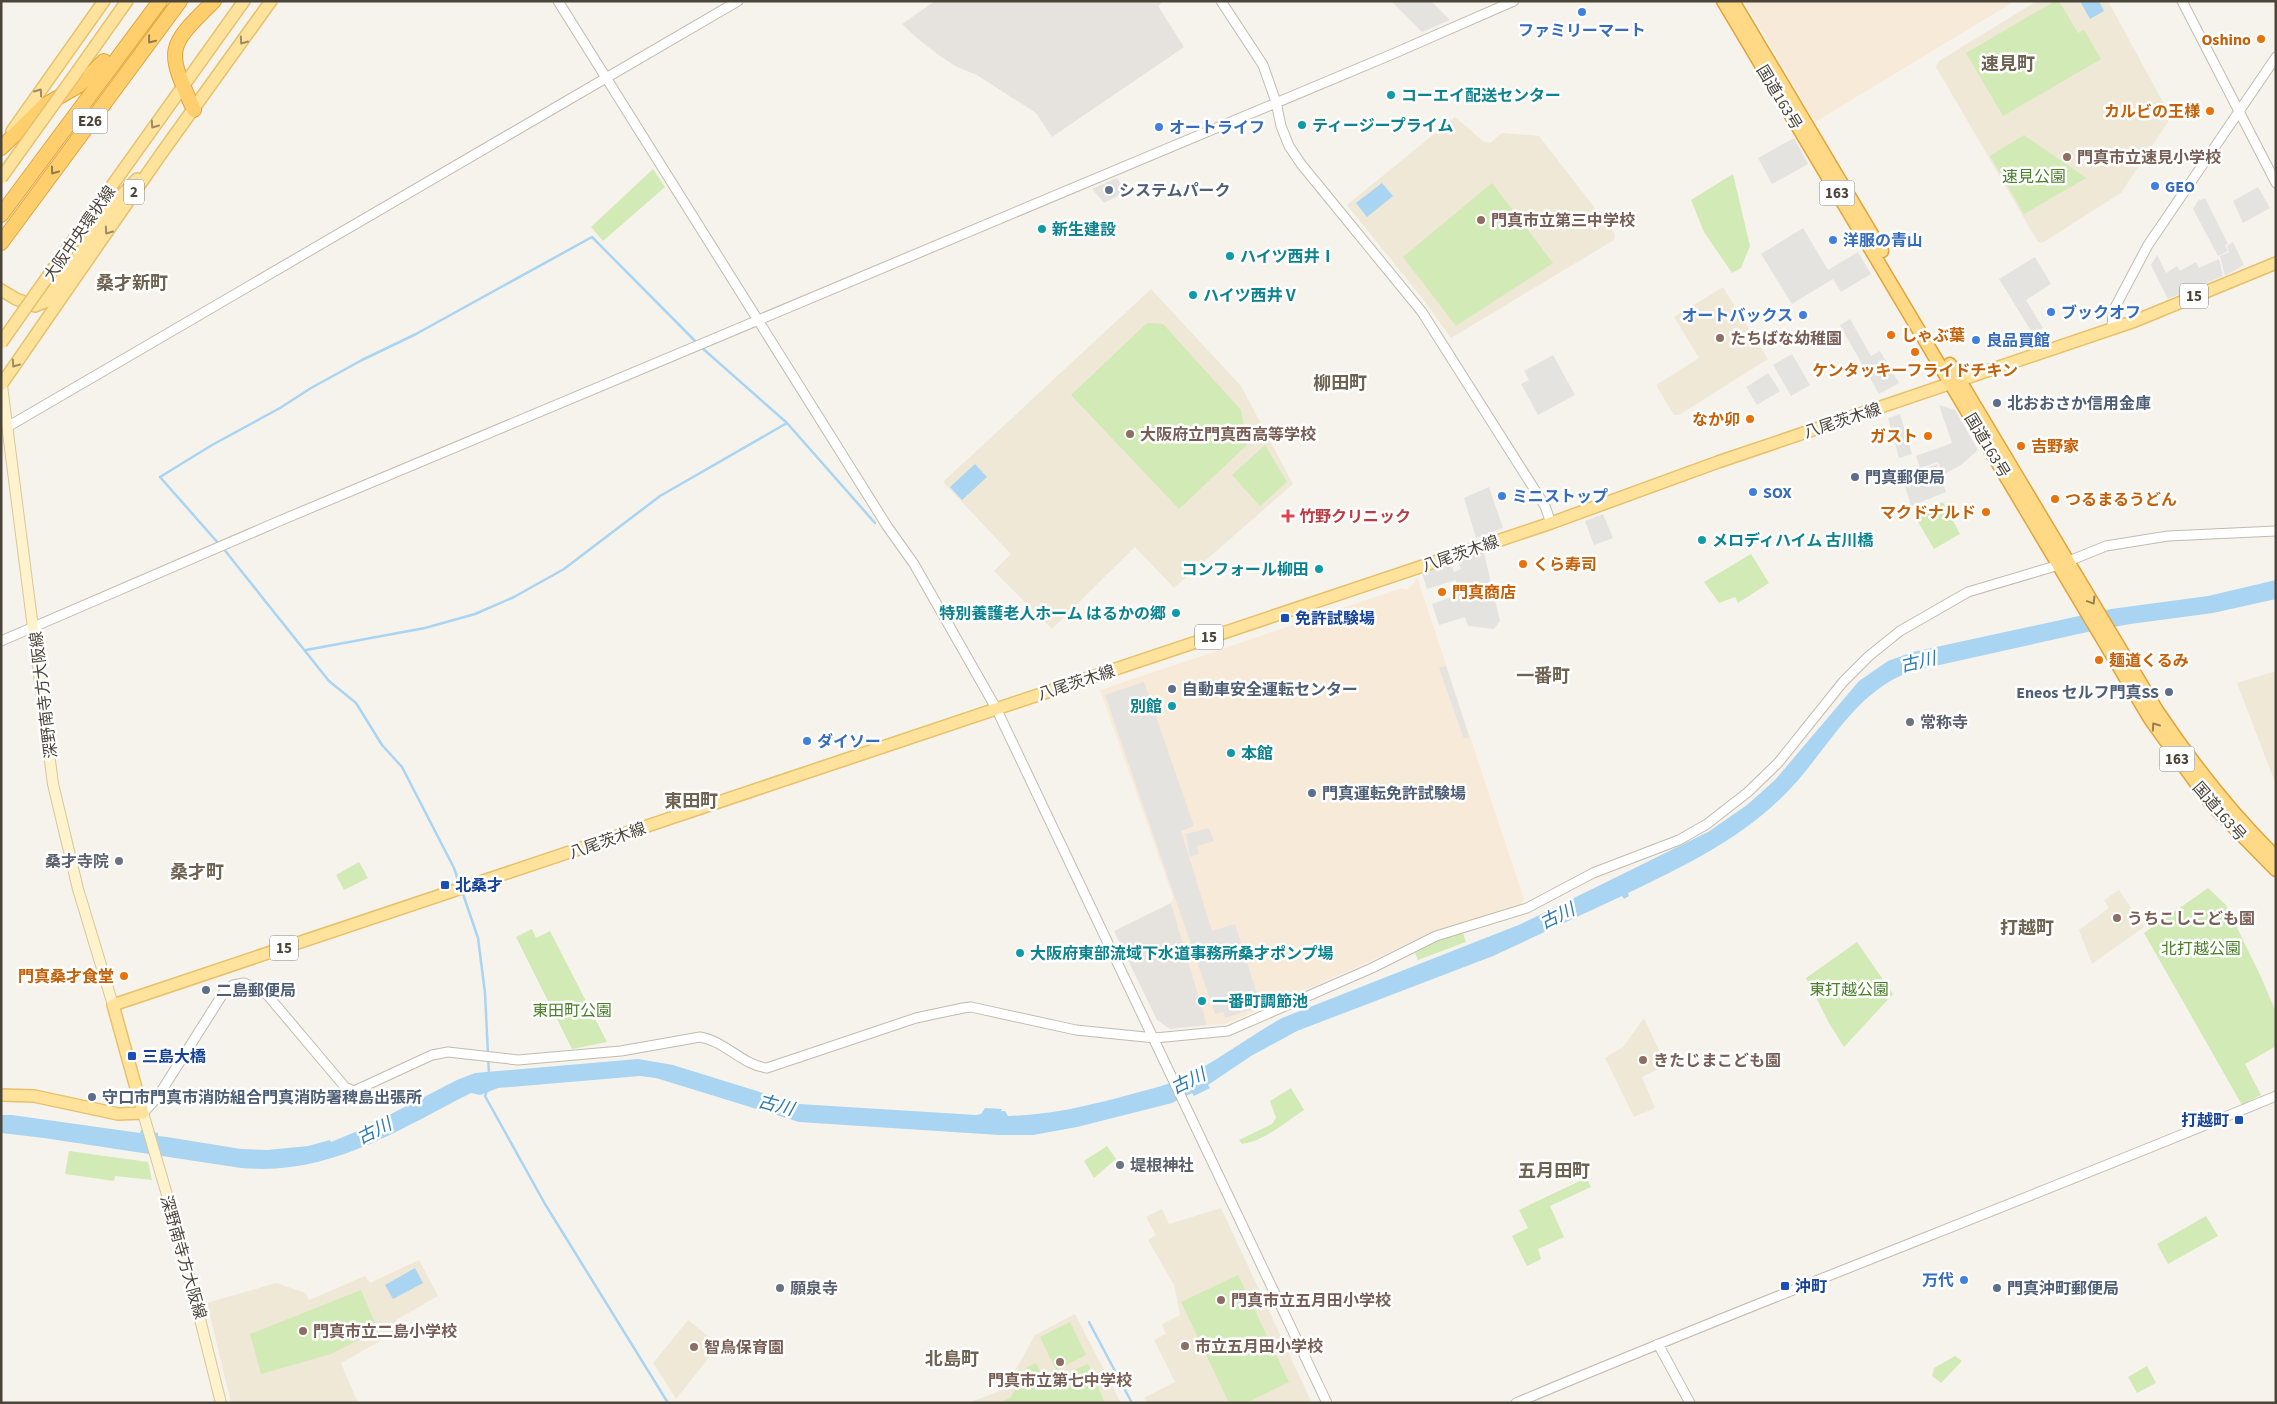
<svg xmlns="http://www.w3.org/2000/svg" width="2277" height="1404" viewBox="0 0 2277 1404" font-family="'Source Sans 3','Noto Sans JP',sans-serif">
<rect width="100%" height="100%" fill="#f6f3ec"/>
<!-- commercial -->
<path fill="#f7ead8" d="M1744 1H2015L1815 122Z
M1417 577 1524 899 1521 904 1507 910 1432 932 1353 969 1225 1024 1207 1025 1171 903 1173 897 1100 690 1326 614 1328 616 1335 614 1334 611 1402 588 1407 590 1415 582Z"/>
<!-- industrial -->
<path fill="#e6e2dd" d="M935 1H1164L1158 6 1184 47 1052 137 1036 113 977 75 957 67 940 56 918 39 902 24Z
M1171 903 1207 1025 1170 1029 1157 1020 1114 931Z"/>
<!-- education -->
<path fill="#efe8d6" d="M2037 1H2108L2170 115 2168 122 2121 193 2042 243 2038 242 1936 67 1939 61Z
M1455 117 1483 141 1490 143 1502 133 1539 136 1615 234 1614 240 1451 338 1422 298 1347 205Z
M1723 287 1768 359 1679 415H1674L1656 385 1699 358 1674 317Z
M1151 289 1241 386 1293 484 1174 588 1135 547 1052 629 994 571 1011 554 943 482Z
M2276 671V785L2237 683Z
M2119 890 2144 927 2092 964 2079 930 2109 908 2104 900Z
M1644 1018 1666 1065 1642 1077 1655 1108 1634 1117 1605 1058 1623 1047Z
M1221 1208 1312 1403H1147L1144 1398 1175 1382 1154 1340 1166 1334 1162 1324 1180 1315 1174 1285 1148 1240 1156 1235 1146 1217 1162 1209 1169 1224Z
M419 1260 438 1296 396 1320 391 1335 341 1363 358 1403H231L207 1303 276 1283 306 1293 309 1300 365 1276 370 1283Z
M1075 1314 1121 1403H968L1005 1389 1035 1335Z
M688 1320 719 1345 676 1399 653 1363Z"/>
<!-- green -->
<path fill="#d2eab5" d="M2055 1H2059L2078 33 2084 30 2101 59 2003 116 1966 53Z
M2024 135 2086 178 2024 214 1990 156Z
M653 169 665 187 603 241 591 227Z
M1733 174 1750 246 1741 268 1732 273 1704 232 1691 200Z
M1492 183 1553 263 1456 326 1403 257Z
M1147 323 1163 324 1241 410 1247 445 1179 509 1071 395Z
M1265 445 1287 482 1260 506 1232 475Z
M1943 502 1960 534 1934 549 1914 515Z
M1751 554 1769 583 1738 603 1735 597 1719 603 1704 582Z
M359 862 368 878 344 890 336 875Z
M2208 888 2226 905 2261 977 2276 1012V1046L2245 1064 2261 1095 2242 1105 2144 933Z
M532 929 536 938 550 931 607 1042 572 1049 516 937Z
M1463 933 1466 942 1418 960 1415 953 1439 940Z
M1857 942 1893 994 1844 1047 1829 1023 1806 978Z
M1291 1088 1304 1110C1284 1123 1266 1140 1242 1144L1239 1140 1272 1124 1276 1118 1270 1101Z
M1107 1146 1116 1159 1094 1178 1084 1161Z
M69 1151 148 1162 152 1180 115 1176 114 1181 65 1174Z
M1586 1178 1591 1187 1550 1206 1564 1237 1538 1249 1541 1259 1527 1266 1512 1236 1528 1228 1519 1210Z
M2206 1216 2218 1236 2168 1264 2157 1244Z
M1238 1275 1289 1382 1246 1403H1229L1181 1302Z
M361 1290 378 1330 331 1354 261 1374 250 1334Z
M1070 1322 1086 1355 1056 1370 1040 1337Z
M1955 1356 1962 1361 1941 1383 1932 1376 1934 1368Z
M1036 1363 1045 1383 1088 1364 1105 1403H999L1011 1397 1027 1367Z
M2147 1366 2156 1383 2137 1393 2128 1377Z"/>
<!-- parking -->
<path fill="#e5e3e0" d="M1391 1H1431L1450 20 1422 32Z
M1794 138 1808 164 1772 184 1758 158Z
M1117 178 1125 192 1104 203 1092 189Z
M2258 187 2270 208 2243 223 2233 201Z
M2205 198 2228 244 2225 245 2228 251 2218 256 2193 209 2199 199 2201 200Z
M1803 228 1828 270 1858 252 1871 274 1841 292 1833 279 1792 304 1761 254Z
M2233 242 2244 265 2225 276 2220 256 2229 252 2227 246Z
M2157 255 2166 273 2177 266 2180 271 2196 262 2199 268 2219 259 2223 276 2168 299 2151 265Z
M2035 257 2051 284 2026 300 2043 328 2033 334 1999 279Z
M1850 319 1871 356 1880 351 1899 383 1879 394 1840 325Z
M1792 354 1810 385 1791 396 1773 365Z
M1553 355 1575 395 1538 415 1521 384 1529 380 1524 371Z
M1768 373 1780 391 1757 405 1746 387Z
M1939 405 1955 410 1978 450 1961 465 1943 475 1938 462 1920 468 1916 456 1952 443Z
M1900 414 1912 454 1899 458 1888 418Z
M1937 464 1946 492 1911 506 1902 476Z
M1489 487 1503 528 1476 538 1464 498Z
M1603 514 1613 538 1594 545 1585 521Z
M1484 553 1500 621 1494 629 1468 626 1465 617 1439 625 1432 604 1459 594 1456 580 1427 589 1422 573 1451 564 1454 572 1461 569 1458 561Z
M1446 666 1469 737 1464 739 1439 668Z
M1144 682 1194 826 1181 831 1212 931 1235 924 1261 1006 1225 1018 1223 1012 1215 1014 1105 695Z
M1209 828 1214 841 1197 846 1199 854 1190 857 1186 834Z"/>
<!-- water -->
<path fill="#a9d4f2" d="M2080 1H2099L2104 11 2090 19Z
M1382 183 1393 196 1367 217 1356 203Z
M975 464 987 477 962 500 950 487Z
M2276 580V599L2213 613 2130 624 2092 631 1917 670C1853 687 1825 758 1779 800 1735 842 1682 867 1628 893L1629 896 1624 899 1622 896 1493 956 1297 1031 1251 1056 1208 1085 1210 1088 1194 1096 1192 1093 1172 1103 1077 1127 1033 1135H999L799 1122 656 1078 640 1076 498 1088 480 1095 471 1093C396 1131 329 1176 241 1168L44 1138 1 1133V1115H12L140 1133 141 1130 158 1133V1136L167 1137 241 1149 267 1150 308 1146 330 1140 331 1142 360 1130 457 1080 475 1073 638 1059 673 1065 799 1104 976 1115 981 1114 985 1108 1002 1109 1001 1111H1005L1008 1116C1048 1115 1083 1107 1121 1097 1143 1091 1166 1086 1187 1076 1220 1059 1250 1036 1282 1018L1521 924 1708 832 1747 805 1775 780 1859 681 1888 661 1913 652 2111 609 2208 596Z
M415 1268 423 1283 393 1299 385 1285Z"/>
<g fill="none" stroke-linecap="round" stroke-linejoin="round">
<!-- stream -->
<path stroke="#a9d4f2" stroke-width="2.5" d="M701 347 787 423 875 523
M219 544 160 477 212 445 280 408 311 388 362 360 416 334 592 237 697 343
M223 548 329 681 356 703 382 745 402 767 454 868 460 886
M306 650 425 628 475 614 514 597 564 569 660 496 787 423
M462 891 478 938 485 993 489 1075
M487 1090 485 1096 545 1204 668 1403
M1089 1322 1132 1403"/>
<defs>
<path id="tertiary" d="M558 1 887 526 914 564 996 708 1327 1403
M1221 1 1263 65 1276 102 1281 126 1289 146 1301 164 1422 312 1545 506 1551 523
M2182 1 2276 183
M2112 328 2113 311 2148 245 2276 57
M9 426 738 1
M1 641 277 522 1395 53 1514 1
M143 1113 157 1098 224 992 233 985 244 983 264 991 345 1087 354 1091 432 1055 448 1052 518 1060 621 1051 700 1037C725 1041 742 1065 767 1068L916 1018 963 1008 971 1007 1076 1030 1155 1038 1228 1031 1372 968 1436 936 1527 908 1593 873 1679 840 1707 824 1748 792 1778 763 1843 682 1869 656 1900 631 1968 592 2059 565 2106 546 2168 536 2276 531
M1658 1344 1690 1403
M1516 1403C1768 1297 2023 1201 2276 1096"/>
<path id="secondary" d="M1 378 53 784 78 889 113 1005
M143 1113 180 1239 221 1403"/>
<path id="primary" d="M79 69 127 1
M12 131 104 1
M91 215 244 1
M1 290 16 299 35 306 45 302 120 197 137 179
M1 385 161 154 271 1
M1 1095 34 1096 118 1114 143 1113 113 1005 1551 523 1718 462 2135 321 2276 263"/>
<path id="trunk" d="M1723 1 2150 719 2211 804 2276 870
M1733 1 1882 251
M1950 364 2158 712C2193 764 2231 813 2276 857"/>
<path id="motorway" d="M194 110C166 49 166 48 214 1
M1 148 45 105 78 86 104 61
M1 215 160 1
M1 243 180 1"/>
</defs>
<!-- tertiary casing -->
<use href="#tertiary" stroke="#c2bbae" stroke-width="11"/>
<!-- secondary casing -->
<use href="#secondary" stroke="#d6c79b" stroke-width="12"/>
<!-- primary casing -->
<use href="#primary" stroke="#e6c16a" stroke-width="14"/>
<!-- trunk casing -->
<use href="#trunk" stroke="#e0a43c" stroke-width="15"/>
<!-- motorway casing -->
<use href="#motorway" stroke="#e0a43c" stroke-width="16"/>
<!-- tertiary -->
<use href="#tertiary" stroke="#fff" stroke-width="9"/>
<!-- secondary -->
<use href="#secondary" stroke="#fff3cd" stroke-width="10"/>
<!-- primary -->
<use href="#primary" stroke="#ffe39c" stroke-width="11"/>
<!-- trunk -->
<use href="#trunk" stroke="#ffd985" stroke-width="12"/>
<!-- motorway -->
<use href="#motorway" stroke="#ffcf6e" stroke-width="14"/>
<defs>
<path id="primary-bridge" d="M1 178 79 69
M1 343 91 215"/>
</defs>
<!-- primary-bridge casing -->
<use href="#primary-bridge" stroke="#e6c16a" stroke-width="14" stroke-linecap="butt"/>
<!-- primary-bridge -->
<use href="#primary-bridge" stroke="#ffe39c" stroke-width="11"/>
</g>
<!-- one-way arrows -->
<defs><path id="oneway-chevron" d="M-2-3.5L2.5 0L-2 3.5" fill="none" stroke-width="1.6" stroke-linecap="round" stroke-linejoin="round" transform="scale(1.25)"/></defs>
<g stroke="#937c4e">
<use href="#oneway-chevron" transform="translate(151 40) rotate(128)"/>
<use href="#oneway-chevron" transform="translate(54 171) rotate(126)"/>
</g>
<g stroke="#9c8c66">
<use href="#oneway-chevron" transform="translate(243 41) rotate(125)"/>
<use href="#oneway-chevron" transform="translate(39 92) rotate(-55)"/>
<use href="#oneway-chevron" transform="translate(154 125) rotate(125)"/>
<use href="#oneway-chevron" transform="translate(108 231) rotate(125)"/>
<use href="#oneway-chevron" transform="translate(15 364) rotate(125)"/>
</g>
<g stroke="#938057">
<use href="#oneway-chevron" transform="translate(2092 601) rotate(59)"/>
<use href="#oneway-chevron" transform="translate(2155 726) rotate(-125)"/>
</g>
<!-- markers -->
<g fill="#3f7fe0" stroke="#fff" stroke-width="2">
<circle cx="1582" cy="12" r="5"/>
<circle cx="1159" cy="127" r="5"/>
<circle cx="2155" cy="186" r="5"/>
<circle cx="1833" cy="240" r="5"/>
<circle cx="2051" cy="312" r="5"/>
<circle cx="1803" cy="315" r="5"/>
<circle cx="1976" cy="340" r="5"/>
<circle cx="1753" cy="492" r="5"/>
<circle cx="1502" cy="496" r="5"/>
<circle cx="807" cy="741" r="5"/>
<circle cx="1964" cy="1280" r="5"/>
</g>
<g fill="#e8710a" stroke="#fff" stroke-width="2">
<circle cx="2261" cy="39" r="5"/>
<circle cx="2210" cy="111" r="5"/>
<circle cx="1891" cy="335" r="5"/>
<circle cx="1915" cy="352" r="5"/>
<circle cx="1750" cy="419" r="5"/>
<circle cx="1928" cy="436" r="5"/>
<circle cx="2021" cy="446" r="5"/>
<circle cx="2055" cy="499" r="5"/>
<circle cx="1986" cy="512" r="5"/>
<circle cx="1523" cy="564" r="5"/>
<circle cx="1442" cy="592" r="5"/>
<circle cx="2099" cy="660" r="5"/>
<circle cx="124" cy="976" r="5"/>
</g>
<g fill="#0f9aa8" stroke="#fff" stroke-width="2">
<circle cx="1391" cy="95" r="5"/>
<circle cx="1302" cy="125" r="5"/>
<circle cx="1042" cy="229" r="5"/>
<circle cx="1230" cy="256" r="5"/>
<circle cx="1193" cy="295" r="5"/>
<circle cx="1702" cy="540" r="5"/>
<circle cx="1319" cy="569" r="5"/>
<circle cx="1176" cy="613" r="5"/>
<circle cx="1172" cy="706" r="5"/>
<circle cx="1231" cy="753" r="5"/>
<circle cx="1020" cy="953" r="5"/>
<circle cx="1202" cy="1001" r="5"/>
</g>
<g fill="#8d6e63" stroke="#fff" stroke-width="2">
<circle cx="2067" cy="157" r="5"/>
<circle cx="1481" cy="220" r="5"/>
<circle cx="1720" cy="338" r="5"/>
<circle cx="1130" cy="434" r="5"/>
<circle cx="2117" cy="918" r="5"/>
<circle cx="1643" cy="1060" r="5"/>
<circle cx="1221" cy="1300" r="5"/>
<circle cx="303" cy="1331" r="5"/>
<circle cx="1185" cy="1346" r="5"/>
<circle cx="694" cy="1347" r="5"/>
<circle cx="1060" cy="1362" r="5"/>
</g>
<g fill="#5c6f8a" stroke="#fff" stroke-width="2">
<circle cx="1109" cy="190" r="5"/>
<circle cx="1997" cy="403" r="5"/>
<circle cx="1855" cy="477" r="5"/>
<circle cx="1172" cy="689" r="5"/>
<circle cx="2169" cy="692" r="5"/>
<circle cx="1312" cy="793" r="5"/>
<circle cx="206" cy="990" r="5"/>
<circle cx="92" cy="1097" r="5"/>
<circle cx="1997" cy="1288" r="5"/>
</g>
<path fill="#e0444e" stroke="#fff" stroke-width="2" d="M1285.5 508.5h5v5h5v5h-5v5h-5v-5h-5v-5h5z"/>
<g fill="#1a4fb4" stroke="#fff" stroke-width="2">
<rect x="1280" y="613" width="10" height="10" rx="2.5"/>
<rect x="440" y="880" width="10" height="10" rx="2.5"/>
<rect x="127" y="1051" width="10" height="10" rx="2.5"/>
<rect x="2234" y="1115" width="10" height="10" rx="2.5"/>
<rect x="1780" y="1281" width="10" height="10" rx="2.5"/>
</g>
<g fill="#6b7280" stroke="#fff" stroke-width="2">
<circle cx="1910" cy="722" r="5"/>
<circle cx="119" cy="861" r="5"/>
<circle cx="1120" cy="1165" r="5"/>
<circle cx="780" cy="1288" r="5"/>
</g>
<g text-anchor="middle" stroke-width="5" stroke-linejoin="round" paint-order="stroke">
<!-- shield labels -->
<g fill="#fff" stroke="#817c74" stroke-width="1">
<rect x="72.5" y="108.5" width="35" height="25" rx="4"/>
<rect x="124" y="179.5" width="20" height="25" rx="4"/>
<rect x="1819.5" y="180.5" width="35" height="25" rx="4"/>
<rect x="2180" y="283.5" width="28" height="25" rx="4"/>
<rect x="1195" y="624.5" width="28" height="25" rx="4"/>
<rect x="2159.5" y="746.5" width="35" height="25" rx="4"/>
<rect x="270" y="935.5" width="28" height="25" rx="4"/>
</g>
<g font-size="15" font-weight="bold" fill="#4b4439">
<text x="90" y="126">E26</text>
<text x="134" y="197">2</text>
<text x="1837" y="198">163</text>
<text x="2194" y="301">15</text>
<text x="1209" y="642">15</text>
<text x="2177" y="764">163</text>
<text x="284" y="953">15</text>
</g>
<!-- shop labels -->
<g font-size="16" font-weight="bold" fill="#366cbe" stroke="#fff" text-anchor="start">
<text x="1582" y="36" text-anchor="middle">ファミリーマート</text>
<text x="1169" y="133">オートライフ</text>
<text x="2165" y="192">GEO</text>
<text x="1843" y="246">洋服の青山</text>
<text x="2061" y="318">ブックオフ</text>
<text x="1793" y="321" text-anchor="end">オートバックス</text>
<text x="1986" y="346">良品買館</text>
<text x="1763" y="498">SOX</text>
<text x="1512" y="502">ミニストップ</text>
<text x="817" y="747">ダイソー</text>
<text x="1954" y="1286" text-anchor="end">万代</text>
</g>
<!-- food labels -->
<g font-size="16" font-weight="bold" fill="#c56008" stroke="#fff" text-anchor="end">
<text x="2251" y="45">Oshino</text>
<text x="2200" y="117">カルビの王様</text>
<text x="1901" y="341" text-anchor="start">しゃぶ葉</text>
<text x="1915" y="376" text-anchor="middle">ケンタッキーフライドチキン</text>
<text x="1740" y="425">なか卯</text>
<text x="1918" y="442">ガスト</text>
<text x="2031" y="452" text-anchor="start">吉野家</text>
<text x="2065" y="505" text-anchor="start">つるまるうどん</text>
<text x="1976" y="518">マクドナルド</text>
<text x="1533" y="570" text-anchor="start">くら寿司</text>
<text x="1452" y="598" text-anchor="start">門真商店</text>
<text x="2109" y="666" text-anchor="start">麺道くるみ</text>
<text x="114" y="982">門真桑才食堂</text>
</g>
<!-- culture labels -->
<g font-size="16" font-weight="bold" fill="#0d838f" stroke="#fff" text-anchor="start">
<text x="1401" y="101">コーエイ配送センター</text>
<text x="1312" y="131">ティージープライム</text>
<text x="1052" y="235">新生建設</text>
<text x="1240" y="262">ハイツ西井Ⅰ</text>
<text x="1203" y="301">ハイツ西井Ⅴ</text>
<text x="1712" y="546">メロディハイム 古川橋</text>
<text x="1309" y="575" text-anchor="end">コンフォール柳田</text>
<text x="1166" y="619" text-anchor="end">特別養護老人ホーム はるかの郷</text>
<text x="1162" y="712" text-anchor="end">別館</text>
<text x="1241" y="759">本館</text>
<text x="1030" y="959">大阪府東部流域下水道事務所桑才ポンプ場</text>
<text x="1212" y="1007">一番町調節池</text>
</g>
<!-- street labels -->
<g font-size="16" fill="#4b4439" stroke="#fff">
<text transform="translate(1780 97) rotate(59)" y="6">国道163号</text>
<text transform="translate(79 233) rotate(-55)" y="6">大阪中央環状線</text>
<text transform="translate(1842 420) rotate(-18)" y="6">八尾茨木線</text>
<text transform="translate(1988 445) rotate(59)" y="6">国道163号</text>
<text transform="translate(1460 553) rotate(-19)" y="6">八尾茨木線</text>
<text transform="translate(1076 682) rotate(-18)" y="6">八尾茨木線</text>
<text transform="translate(43 695) rotate(-97)" y="6">深野南寺方大阪線</text>
<text transform="translate(2220 811) rotate(49)" y="6">国道163号</text>
<text transform="translate(607 840) rotate(-19)" y="6">八尾茨木線</text>
<text transform="translate(184 1257) rotate(74)" y="6">深野南寺方大阪線</text>
</g>
<!-- education labels -->
<g font-size="16" font-weight="bold" fill="#785e54" stroke="#fff" text-anchor="start">
<text x="2077" y="163">門真市立速見小学校</text>
<text x="1491" y="226">門真市立第三中学校</text>
<text x="1730" y="344">たちばな幼稚園</text>
<text x="1140" y="440">大阪府立門真西高等学校</text>
<text x="2127" y="924">うちこしこども園</text>
<text x="1653" y="1066">きたじまこども園</text>
<text x="1231" y="1306">門真市立五月田小学校</text>
<text x="313" y="1337">門真市立二島小学校</text>
<text x="1195" y="1352">市立五月田小学校</text>
<text x="704" y="1353">智鳥保育園</text>
<text x="1060" y="1386" text-anchor="middle">門真市立第七中学校</text>
</g>
<!-- park labels -->
<g font-size="16" fill="#4a7f2a" stroke="#fff">
<text x="2034" y="182">速見公園</text>
<text x="2201" y="954">北打越公園</text>
<text x="1849" y="995">東打越公園</text>
<text x="572" y="1016">東田町公園</text>
</g>
<!-- service labels -->
<g font-size="16" font-weight="bold" fill="#4e5e75" stroke="#fff" text-anchor="start">
<text x="1119" y="196">システムパーク</text>
<text x="2007" y="409">北おおさか信用金庫</text>
<text x="1865" y="483">門真郵便局</text>
<text x="1182" y="695">自動車安全運転センター</text>
<text x="2159" y="698" text-anchor="end">Eneos セルフ門真SS</text>
<text x="1322" y="799">門真運転免許試験場</text>
<text x="216" y="996">二島郵便局</text>
<text x="102" y="1103">守口市門真市消防組合門真消防署稗島出張所</text>
<text x="2007" y="1294">門真沖町郵便局</text>
</g>
<!-- health labels -->
<g font-size="16" font-weight="bold" fill="#be3a42" stroke="#fff" text-anchor="start">
<text x="1299" y="522">竹野クリニック</text>
</g>
<!-- transit labels -->
<g font-size="16" font-weight="bold" fill="#164399" stroke="#fff" text-anchor="start">
<text x="1295" y="624">免許試験場</text>
<text x="455" y="891">北桑才</text>
<text x="142" y="1062">三島大橋</text>
<text x="2229" y="1126" text-anchor="end">打越町</text>
<text x="1795" y="1292">沖町</text>
</g>
<!-- worship labels -->
<g font-size="16" font-weight="bold" fill="#5b616d" stroke="#fff" text-anchor="start">
<text x="1920" y="728">常称寺</text>
<text x="109" y="867" text-anchor="end">桑才寺院</text>
<text x="1130" y="1171">堤根神社</text>
<text x="790" y="1294">願泉寺</text>
</g>
<!-- neighbourhood labels -->
<g font-size="18" font-weight="bold" fill="#6e6250" stroke="#fff">
<text x="2008" y="70">速見町</text>
<text x="132" y="289">桑才新町</text>
<text x="1340" y="389">柳田町</text>
<text x="1543" y="682">一番町</text>
<text x="691" y="807">東田町</text>
<text x="197" y="878">桑才町</text>
<text x="2027" y="934">打越町</text>
<text x="1554" y="1177">五月田町</text>
<text x="952" y="1365">北島町</text>
</g>
<!-- water labels -->
<g font-size="18" font-style="italic" fill="#2e7ab2" stroke="#fff">
<text transform="translate(1918 662) rotate(-13)" y="6">古川</text>
<text transform="translate(1557 916) rotate(-26)" y="6">古川</text>
<text transform="translate(1188 1081) rotate(-26)" y="6">古川</text>
<text transform="translate(776 1105) rotate(15)" y="6">古川</text>
<text transform="translate(374 1131) rotate(-27)" y="6">古川</text>
</g>
</g>
<!-- border -->
<rect width="2277" height="1404" fill="none" stroke="#4b4439" stroke-width="5"/>
</svg>
